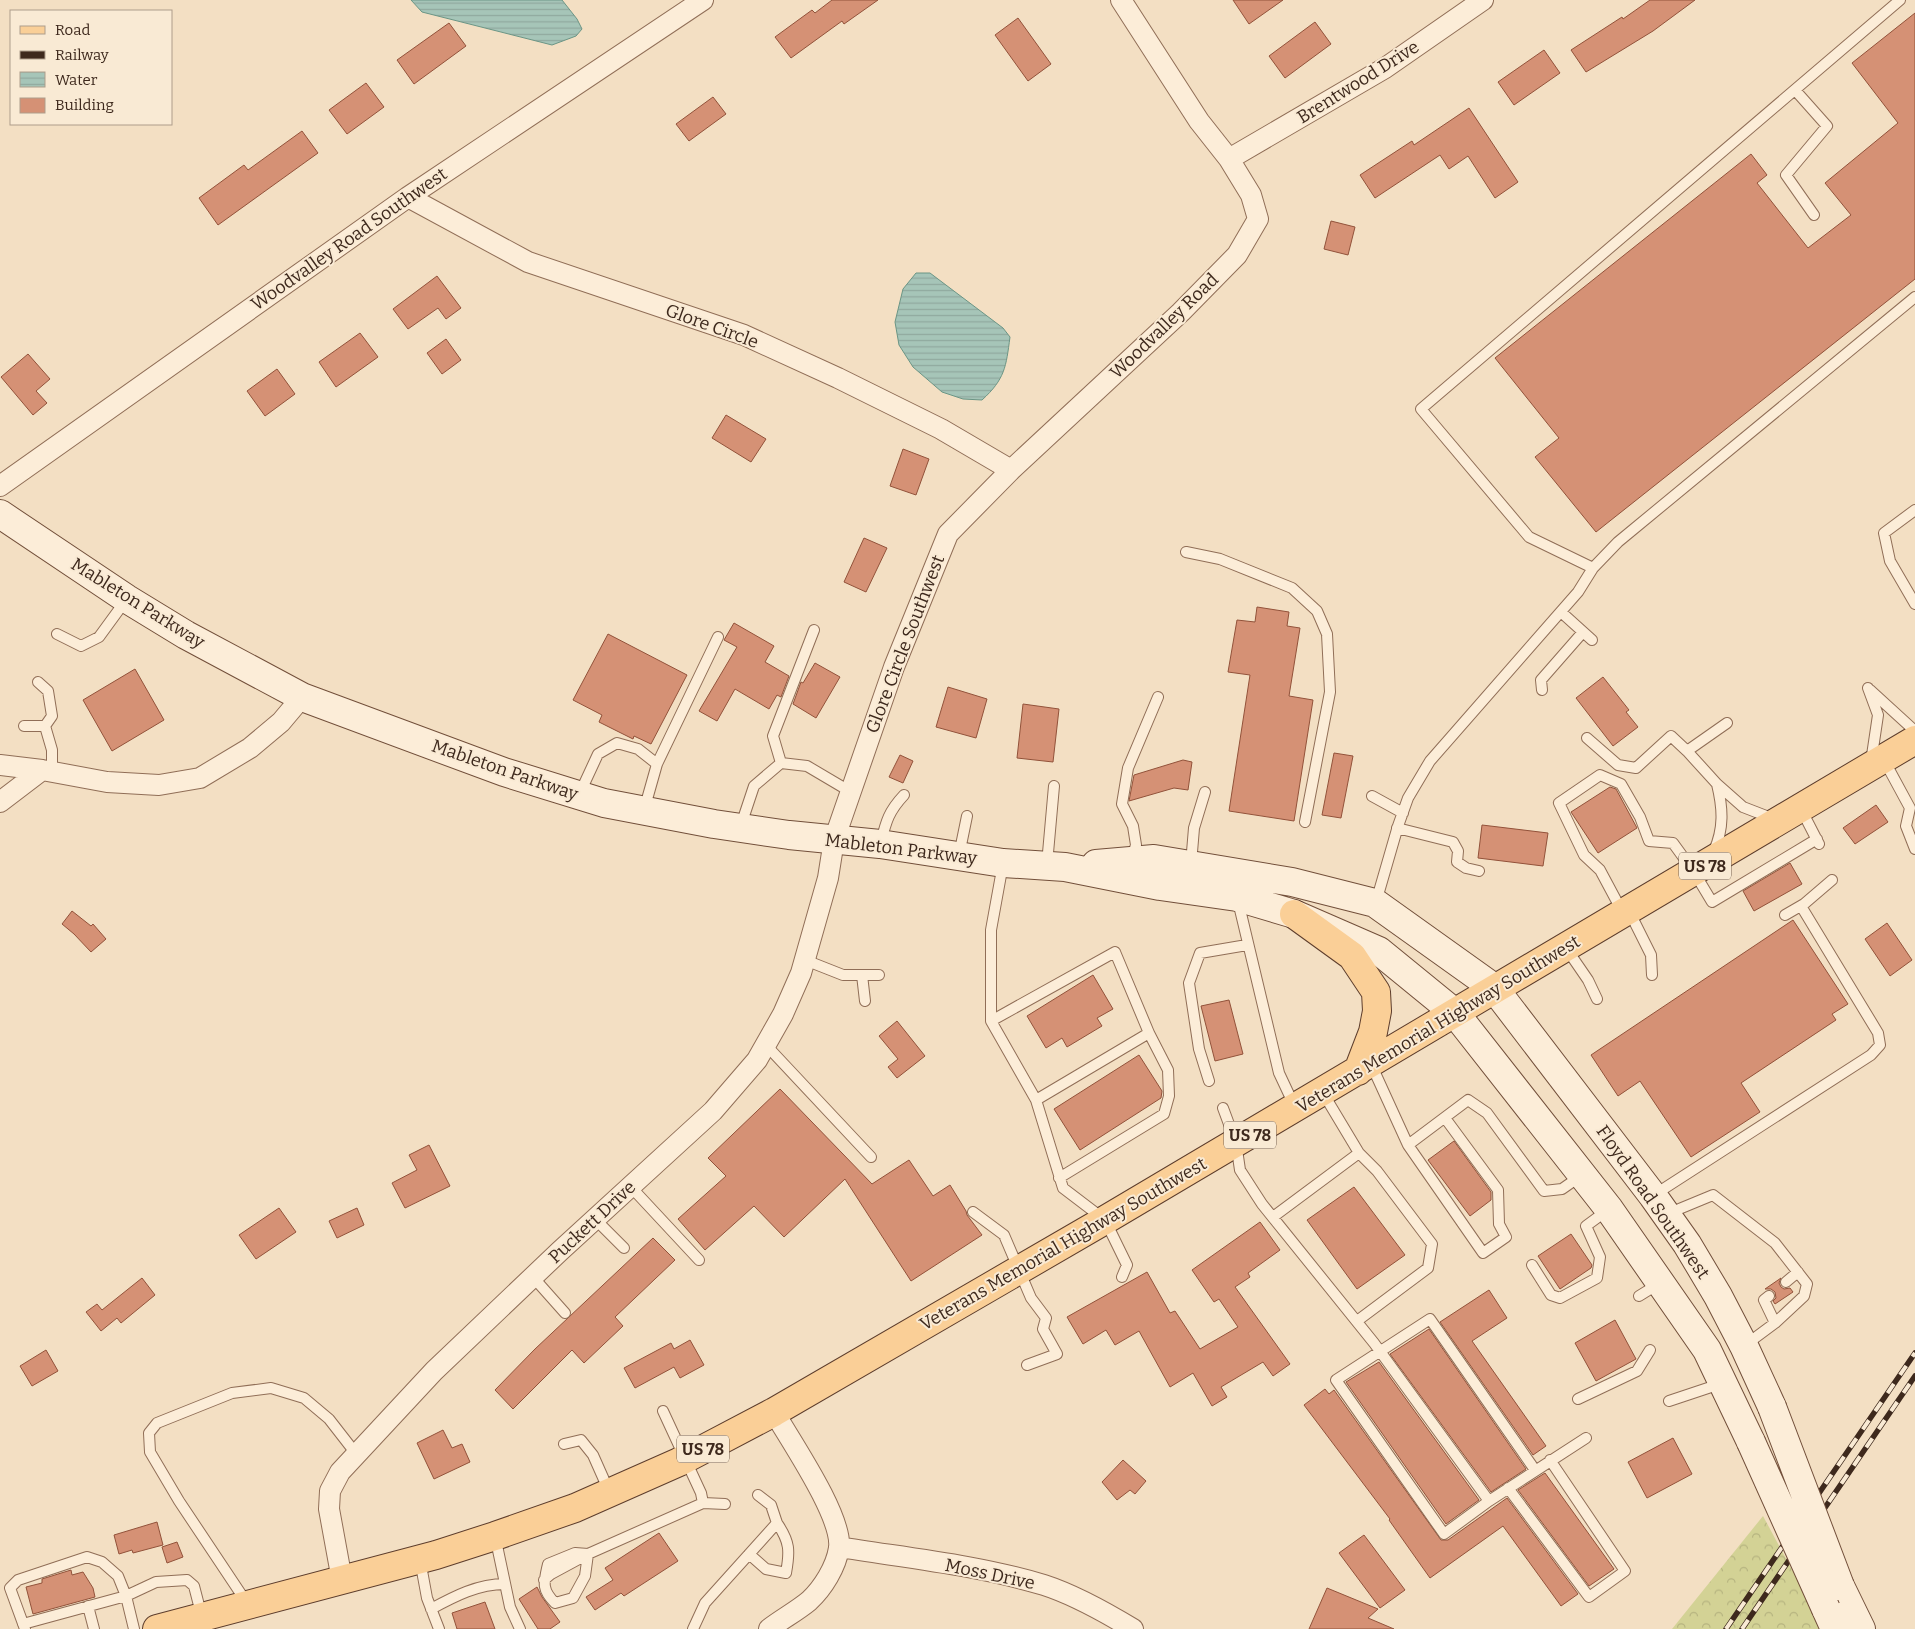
<svg xmlns="http://www.w3.org/2000/svg" width="1915" height="1629" viewBox="0 0 1915 1629" font-family="Bitter,serif">
<defs>
<pattern id="forest-crowns" width="20" height="18" patternUnits="userSpaceOnUse" patternTransform="scale(1.25)"><rect width="20" height="18" fill="#d3d295"/><path d="M2 6a3 3 0 1 1 6 0M12 15a3 3 0 1 1 6 0" fill="none" stroke="#b6b480"/></pattern>
<pattern id="water-rules" width="6" height="5" patternUnits="userSpaceOnUse" patternTransform="scale(1.25)"><rect width="6" height="5" fill="#a6c5b8"/><path d="M0 2.5h6" fill="none" stroke="#90a99e"/></pattern>
</defs>
<rect width="100%" height="100%" fill="#f3dfc3"/>
<!-- forest -->
<path fill="url(#forest-crowns)" d="M1763 1516 1824 1629H1672Z"/>
<!-- water -->
<path fill="url(#water-rules)" stroke="#6b9585" d="M411 0H562L577 19 582 29 576 36 552 45 422 12Z
M916 273H930L1003 328 1010 337C1006 367 1005 379 982 400L963 399 942 392 913 367 899 345 895 322 903 289Z"/>
<!-- building -->
<path fill="#d59175" stroke="#92523a" d="M832 0H878L844 24 842 21 791 58 775 37 812 10 815 13Z
M1233 0H1283L1249 24Z
M1650 0H1695L1653 31 1586 72 1571 50 1622 17 1623 19Z
M1915 13V279L1596 532 1535 457 1559 438 1495 358 1751 154 1767 175 1757 183 1808 248 1851 215 1825 183 1898 123 1852 63Z
M1018 18 1051 64 1028 81 995 35Z
M1315 22 1331 44 1285 78 1269 56Z
M449 23 466 46 414 84 397 60Z
M1544 50 1560 73 1514 105 1498 82Z
M366 83 384 107 347 134 329 110Z
M713 97 726 114 689 141 676 124Z
M1469 108 1518 182 1495 198 1468 156 1449 169 1440 155 1375 198 1360 175 1412 141 1414 145Z
M302 131 318 153 218 225 199 198 244 165 248 170Z
M1331 221 1355 227 1348 255 1324 249Z
M437 276 461 308 446 319 438 308 408 329 393 309Z
M360 333 378 357 336 387 319 362Z
M446 339 461 360 442 374 427 353Z
M28 354 50 379 36 391 47 403 33 415 1 377Z
M277 369 295 394 265 416 247 391Z
M726 415 766 439 751 462 712 438Z
M903 449 929 459 916 495 890 486Z
M864 538 887 548 866 592 844 582Z
M1257 607 1289 612 1287 626 1300 628 1289 696 1313 700 1294 821 1229 811 1250 675 1228 672 1237 620 1255 622Z
M734 623 774 646 765 662 789 676 781 697 777 695 769 709 735 689 717 721 699 711 737 647 724 640Z
M608 634 687 675 651 744 634 736 633 739 599 722 602 715 573 700Z
M815 663 840 677 816 718 793 704 801 682 803 683Z
M135 669 164 720 112 751 83 700Z
M1603 677 1629 710 1626 712 1638 727 1613 746 1576 698Z
M948 687 987 699 976 738 936 727Z
M1023 704 1059 709 1053 762 1017 758Z
M1334 753 1353 756 1341 818 1322 815Z
M900 755 913 761 903 783 889 777Z
M1183 760 1192 762 1188 790 1174 788 1129 801 1134 775Z
M1610 787 1616 789 1637 828 1598 853 1571 812Z
M1876 805 1888 822 1855 844 1843 828Z
M1482 825 1548 833 1543 866 1478 858Z
M1790 863 1802 884 1754 911 1743 891Z
M72 911 91 926 93 924 106 939 91 952 74 934 62 924Z
M1793 920 1848 1004 1832 1014 1836 1020 1741 1083 1760 1112 1691 1157 1640 1081 1618 1096 1591 1055Z
M1887 923 1912 960 1890 976 1865 939Z
M1093 975 1113 1009 1097 1018 1102 1026 1067 1047 1062 1038 1046 1048 1027 1016Z
M1229 1000 1243 1054 1215 1061 1201 1006Z
M897 1021 925 1056 897 1078 888 1067 898 1059 879 1036Z
M1139 1055 1162 1091 1161 1098 1080 1150 1054 1109Z
M780 1089 872 1184 909 1160 933 1196 950 1185 966 1211 967 1215 982 1235 911 1281 845 1179 784 1237 754 1206 705 1250 678 1219 726 1176 708 1158Z
M1454 1141 1491 1192V1200L1470 1216 1428 1160Z
M429 1145 450 1186 405 1208 392 1183 417 1170 409 1155Z
M1354 1187 1405 1255 1357 1289 1307 1220Z
M279 1208 296 1232 256 1259 239 1235Z
M357 1208 364 1225 337 1238 329 1221Z
M1260 1222 1280 1250 1248 1273 1250 1277 1235 1287 1290 1364 1273 1376 1263 1362 1221 1387 1227 1397 1212 1406 1193 1373 1170 1387 1139 1331 1115 1345 1106 1330 1083 1344 1067 1317 1147 1272 1170 1313 1175 1311 1200 1349 1238 1327 1219 1299 1214 1302 1192 1270Z
M1571 1234 1592 1265 1591 1268 1560 1289 1538 1256Z
M653 1238 675 1260 615 1317 623 1326 584 1363 572 1350 513 1409 495 1390 535 1349Z
M142 1278 155 1295 121 1323 117 1318 101 1331 86 1312 97 1304 102 1310Z
M1781 1278 1779 1283 1781 1287 1784 1289 1790 1288 1793 1292 1775 1304 1773 1301 1776 1298 1775 1292 1771 1289H1765Z
M1489 1290 1507 1318 1472 1341 1546 1446 1533 1455 1440 1322Z
M1615 1320 1636 1359 1596 1381 1575 1343Z
M1429 1329 1526 1469 1491 1492 1390 1354Z
M690 1340 704 1365 680 1378 674 1367 635 1388 624 1368 671 1343 674 1349Z
M46 1350 58 1371 32 1386 20 1366Z
M1379 1362 1479 1500 1446 1524 1346 1382Z
M1325 1389 1329 1394 1334 1390 1441 1540H1448L1507 1498 1578 1594 1561 1606 1503 1526 1430 1578 1389 1520 1390 1519 1304 1405Z
M443 1430 452 1448 462 1444 470 1462 434 1479 417 1443Z
M1673 1438 1692 1474 1647 1498 1628 1462Z
M1123 1460 1146 1481 1135 1494 1130 1490 1117 1500 1102 1482Z
M1545 1473 1614 1569 1589 1586 1518 1490Z
M157 1522 163 1545 133 1553 132 1550 119 1554 114 1535Z
M659 1533 678 1561 624 1596 621 1593 595 1610 586 1597 613 1580 605 1568Z
M1364 1535 1405 1590 1380 1608 1339 1553Z
M177 1542 183 1557 167 1563 162 1547Z
M71 1570 72 1575 83 1572 93 1588 95 1597 33 1614 26 1587 42 1583V1579Z
M537 1587 542 1597 560 1622 550 1629H538L519 1599Z
M1327 1588 1378 1609 1368 1618 1394 1629H1309Z
M485 1602 495 1629H457L452 1613Z"/>
<g fill="none" stroke-linecap="round" stroke-linejoin="round">
<defs>
<path id="lane" d="M1795 90 1827 126 1786 175 1814 215
M1915 510 1884 533 1890 561 1915 604
M1186 552 1220 559 1292 588 1317 611 1327 634 1330 692 1305 822
M1593 568 1529 537 1421 409 1900 0
M1561 612 1592 640
M57 634 81 646 99 637 126 600
M1868 688 1878 715 1871 762
M1542 690 1541 680 1583 632
M1870 690 1915 731
M24 726H45L52 716 48 691 38 682
M45 726 52 750V772
M1587 738 1618 765 1636 768 1671 736 1687 751 1717 784 1743 807 1774 819
M1687 751 1727 723
M1884 760 1910 808 1906 826 1915 849
M781 763 773 736 814 630
M657 764 718 637
M579 795 598 754 617 743 638 749 657 764 644 810
M1372 796 1403 813
M1801 809 1819 844
M740 828 754 786 781 763 807 766 851 792
M1397 828 1453 842 1458 851 1457 862 1466 868 1479 871
M881 842C886 821 889 811 904 795
M1714 851C1724 828 1723 809 1717 784
M959 855 967 816
M1132 858 1136 845 1133 826 1122 804 1128 768 1158 697
M1047 864 1054 786
M1191 864 1194 828 1205 792
M1238 901 1279 1073 1294 1105
M1376 902 1398 826 1408 798 1430 761 1578 592 1593 568 1618 542 1915 297
M1629 911 1651 955 1652 975
M1623 913 1600 870 1584 855 1559 803 1600 775 1621 784 1640 817 1649 841 1673 843 1694 872 1712 902 1817 839
M1785 915 1804 904 1832 880
M1566 948 1588 980 1597 999
M805 960 843 975H879
M862 975 865 1001
M991 1021 1115 952 1149 1033 1036 1100 991 1021V930L1003 864
M765 1044 871 1157
M1371 1064 1408 1145 1468 1100 1487 1113 1544 1191 1562 1189 1582 1175
M1209 1081 1199 1049 1189 983 1200 953 1247 945
M1323 1093 1359 1153 1377 1171 1432 1244 1428 1268 1357 1321
M1036 1100 1063 1188 1105 1220 1127 1265 1122 1277
M1223 1108 1236 1143 1240 1170 1262 1204 1374 1343 1489 1501 1586 1438
M1408 1145 1483 1253 1506 1237 1499 1224 1498 1190 1445 1118
M1059 1178 1164 1114 1169 1096 1168 1070 1149 1033
M631 1187 699 1260
M1654 1195 1871 1055 1880 1045 1878 1033 1801 906
M973 1212 1004 1235 1031 1298 1046 1318 1043 1329 1057 1354 1027 1365
M1667 1214 1713 1195 1775 1243 1807 1284 1804 1296 1775 1323 1744 1346
M1273 1217 1359 1153
M595 1219 624 1248
M1532 1265 1551 1295 1560 1298 1597 1278 1600 1257 1586 1226 1609 1209
M533 1277 565 1313
M1786 1282 1798 1272
M1639 1296 1660 1283
M1769 1296 1764 1300 1775 1323
M1578 1399 1637 1371 1650 1350
M1669 1401 1723 1383
M663 1411 701 1493 703 1503
M564 1444 581 1440 593 1455 609 1491
M1508 1488 1589 1597 1625 1571 1550 1460
M1489 1501 1444 1534 1336 1380 1430 1319 1535 1470
M495 1536 510 1607 520 1629
M575 1553 588 1554 585 1576 573 1598 555 1603C541 1589 544 1582 548 1564Z
M749 1554 766 1569 786 1573C790 1551 790 1542 777 1523
M420 1560 427 1598 439 1629
M544 1580 551 1574 588 1554 703 1503 725 1504
M247 1603 179 1501 150 1452 149 1433 157 1423 232 1393 271 1388 304 1398 329 1419 357 1455
M88 1606 94 1629
M431 1609C455 1596 478 1584 505 1584
M23 1624 126 1596 156 1582 187 1580 194 1586 202 1617
M25 1629 10 1588 18 1580 87 1557 102 1562 118 1576 126 1596 134 1629
M693 1629 705 1603 777 1523 771 1505 758 1495"/>
<path id="street" d="M1229 159 1385 68 1483 0
M408 197 528 262 744 335 838 378 941 429 1011 470
M0 486 408 197 703 0
M0 765 42 770 107 782 159 785 200 778 250 748 281 722 302 697
M0 802 42 770
M839 1547C907 1558 978 1565 1044 1585 1075 1595 1105 1612 1133 1629
M342 1580 329 1509 330 1491 340 1472 434 1371 560 1251 713 1111 757 1060 783 1014 801 973 828 878 834 840 894 667 948 534 1011 470 1181 312 1237 255 1258 219 1251 195 1229 159 1199 121 1121 0
M769 1629C782 1619 797 1611 809 1601 823 1588 836 1567 839 1548 843 1517 790 1440 774 1412"/>
<path id="secondary" d="M0 514 127 599 186 635 302 697 504 772 604 803 714 824 789 835 880 844 1003 863 1065 867 1160 886 1237 897 1294 914 1379 951 1455 1013 1609 1209 1707 1350 1751 1442
M1096 864 1154 859 1292 882 1375 903 1494 988 1653 1196 1687 1244 1718 1296 1744 1346 1772 1407
M1840 1586 1861 1629
M1826 1609 1835 1629"/>
<path id="primary" d="M1294 914 1352 956 1376 992 1377 1011 1373 1032 1358 1071
M157 1629 436 1555 495 1536 575 1508 679 1462 774 1412 1105 1220 1915 740"/>
</defs>
<!-- lane casing -->
<use href="#lane" stroke="#906e57" stroke-width="12"/>
<!-- street casing -->
<use href="#street" stroke="#906e57" stroke-width="22"/>
<!-- secondary casing -->
<use href="#secondary" stroke="#724f3a" stroke-width="30"/>
<!-- primary casing -->
<use href="#primary" stroke="#5d3d2c" stroke-width="30"/>
<!-- lane -->
<use href="#lane" stroke="#fcedd8" stroke-width="10"/>
<!-- street -->
<use href="#street" stroke="#fcedd8" stroke-width="20"/>
<!-- secondary -->
<use href="#secondary" stroke="#fcedd8" stroke-width="28"/>
<!-- primary -->
<use href="#primary" stroke="#facf97" stroke-width="28"/>
<defs>
<path id="rail" d="M1726 1629 1915 1353
M1742 1629 1915 1376"/>
</defs>
<!-- rail casing -->
<use href="#rail" stroke="#3e291d" stroke-width="5.5"/>
<!-- rail -->
<use href="#rail" stroke="#f9ead4" stroke-width="4" stroke-dasharray="11" stroke-linecap="butt"/>
<defs>
<path id="secondary-bridge" d="M1772 1407 1840 1586
M1751 1442 1826 1609"/>
</defs>
<!-- secondary-bridge casing -->
<use href="#secondary-bridge" stroke="#724f3a" stroke-width="30" stroke-linecap="butt"/>
<!-- secondary-bridge -->
<use href="#secondary-bridge" stroke="#fcedd8" stroke-width="28"/>
</g>
<g text-anchor="middle" stroke-width="4" stroke-linejoin="round" paint-order="stroke">
<!-- shield labels -->
<g fill="#f9ead4" stroke="#766354" stroke-width="1">
<rect x="1679" y="852.5" width="52" height="27" rx="4"/>
<rect x="1224" y="1121.5" width="52" height="27" rx="4"/>
<rect x="677" y="1435.5" width="52" height="27" rx="4"/>
</g>
<g font-size="16" font-weight="bold" fill="#3e291d">
<text x="1705" y="872">US 78</text>
<text x="1250" y="1141">US 78</text>
<text x="703" y="1455">US 78</text>
</g>
<!-- street labels -->
<g font-size="18" fill="#3e291d" stroke="#f9ead4">
<text transform="translate(1358 82) rotate(-32)" y="6">Brentwood Drive</text>
<text transform="translate(349 239) rotate(-35)" y="6">Woodvalley Road Southwest</text>
<text transform="translate(712 326) rotate(20)" y="6">Glore Circle</text>
<text transform="translate(1164 326) rotate(-44)" y="6">Woodvalley Road</text>
<text transform="translate(138 603) rotate(32)" y="6">Mableton Parkway</text>
<text transform="translate(905 644) rotate(-69)" y="6">Glore Circle Southwest</text>
<text transform="translate(505 770) rotate(19)" y="6">Mableton Parkway</text>
<text transform="translate(901 849) rotate(7)" y="6">Mableton Parkway</text>
<text transform="translate(1438 1024) rotate(-31)" y="6">Veterans Memorial Highway Southwest</text>
<text transform="translate(1653 1202) rotate(55)" y="6">Floyd Road Southwest</text>
<text transform="translate(592 1222) rotate(-43)" y="6">Puckett Drive</text>
<text transform="translate(1063 1244) rotate(-30)" y="6">Veterans Memorial Highway Southwest</text>
<text transform="translate(990 1574) rotate(12)" y="6">Moss Drive</text>
</g>
</g>
<!-- legend -->
<rect x="10" y="10" width="162" height="115" fill="#f9ead4" stroke="#ae9d8b"/>
<rect x="20" y="26" width="25" height="8" fill="#facf97" stroke="#ae9d8b"/>
<text x="55" y="35" font-size="15" fill="#3e291d">Road</text>
<rect x="20" y="51" width="25" height="8" fill="#3e291d" stroke="#ae9d8b"/>
<text x="55" y="60" font-size="15" fill="#3e291d">Railway</text>
<rect x="20" y="72" width="25" height="15" fill="url(#water-rules)" stroke="#ae9d8b"/>
<text x="55" y="85" font-size="15" fill="#3e291d">Water</text>
<rect x="20" y="98" width="25" height="15" fill="#d59175" stroke="#ae9d8b"/>
<text x="55" y="110" font-size="15" fill="#3e291d">Building</text>
</svg>
